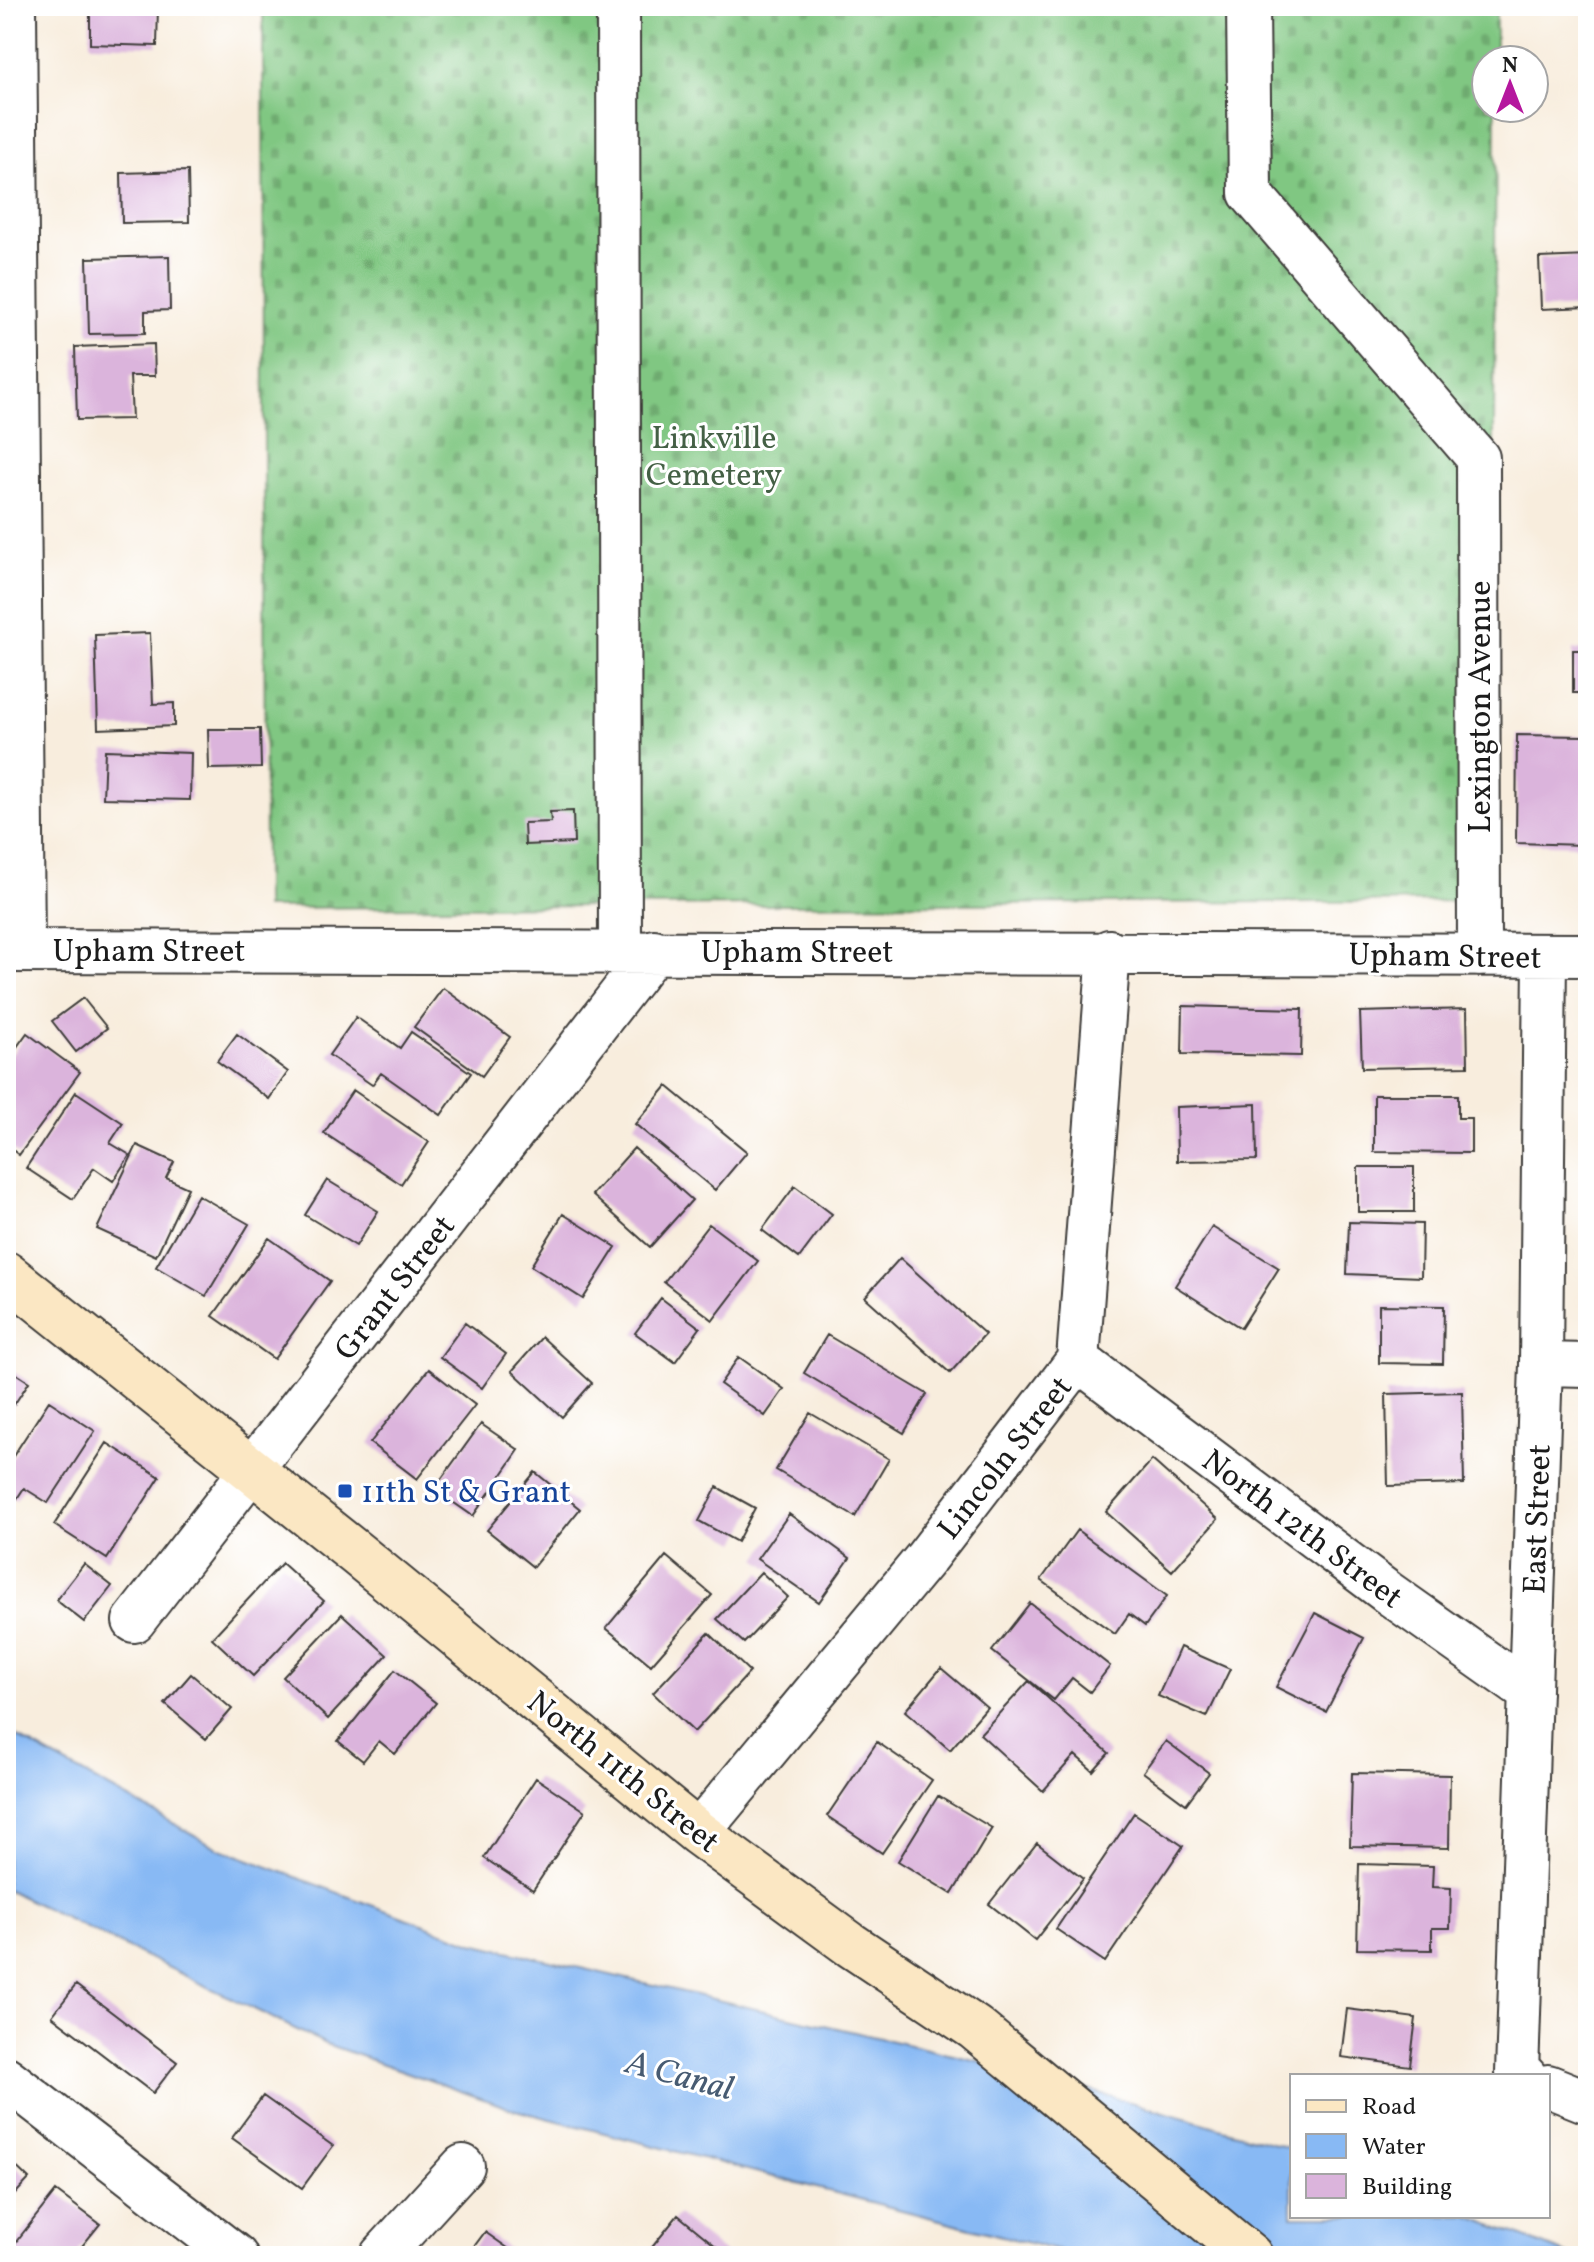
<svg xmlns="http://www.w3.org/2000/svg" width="1594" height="2262" viewBox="0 0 1594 2262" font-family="Vollkorn,serif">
<defs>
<pattern id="cemetery-stones" width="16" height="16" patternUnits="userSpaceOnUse" patternTransform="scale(2)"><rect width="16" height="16" fill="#80c782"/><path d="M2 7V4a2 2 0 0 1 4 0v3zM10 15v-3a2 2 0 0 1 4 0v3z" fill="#6eaa70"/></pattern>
</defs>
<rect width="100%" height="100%" fill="#fff"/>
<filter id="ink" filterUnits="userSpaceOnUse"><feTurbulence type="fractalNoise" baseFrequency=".0125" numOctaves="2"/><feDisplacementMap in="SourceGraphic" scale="16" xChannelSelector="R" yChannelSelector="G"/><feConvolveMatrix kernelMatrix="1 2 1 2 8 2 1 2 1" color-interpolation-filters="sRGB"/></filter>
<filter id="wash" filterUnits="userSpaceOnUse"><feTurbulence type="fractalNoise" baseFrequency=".006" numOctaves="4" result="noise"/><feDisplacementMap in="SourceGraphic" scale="32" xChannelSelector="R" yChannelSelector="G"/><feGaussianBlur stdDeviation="1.8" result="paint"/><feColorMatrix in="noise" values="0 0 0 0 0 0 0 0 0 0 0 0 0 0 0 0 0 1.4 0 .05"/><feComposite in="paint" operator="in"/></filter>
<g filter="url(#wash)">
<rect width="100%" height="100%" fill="#f8eddd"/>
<!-- cemetery -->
<path fill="url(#cemetery-stones)" stroke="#4e724f" stroke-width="2" d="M263 6H1496V60H1486V108H1496L1491 901 265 908Z"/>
<!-- water -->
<path fill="#88b9f4" stroke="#526a88" stroke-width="2" d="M6 1731 218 1848 473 1943 1030 2073 1292 2149V2216H1469L1571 2256H1079L512 2109 326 2044 6 1889Z"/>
<g id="blocks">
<!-- building -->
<path fill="#dbb4dc" d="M90 6H158L157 46 90 44Z
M188 171 189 222 122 223 121 173Z
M169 256 170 310 145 311V333L89 334 87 258Z
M1588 256V307L1541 309 1539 258Z
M154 344 155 376H130L132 419 77 420 75 347Z
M150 633 153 704 174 703V726L98 729 95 635Z
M1573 650H1588V693H1573Z
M208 729H260L261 768 209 769Z
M1517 735 1585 736 1583 845 1516 843Z
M105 750 191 753 190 800 103 798Z
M573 811 574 843 525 845 524 823 551 822 550 812Z
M443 988 510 1037 482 1076 414 1027Z
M83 998 107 1028 76 1052 52 1021Z
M1183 1006 1302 1009 1301 1056 1182 1054Z
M1467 1009 1468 1066 1362 1068 1360 1012Z
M356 1017 400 1048 411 1032 471 1073 441 1115 381 1073 372 1085 329 1055Z
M27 1033 80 1072 19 1155 6 1145V1062Z
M237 1034 288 1072 269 1099 217 1061Z
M667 1086 747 1152 715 1190 635 1124Z
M353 1090 429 1142 401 1184 324 1133Z
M76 1092 123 1123 110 1143 130 1155 113 1181 94 1168 73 1199 26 1168Z
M1374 1095H1458V1118H1471V1153L1374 1152Z
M1256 1104 1257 1160 1177 1161 1176 1107Z
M137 1145 174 1162 166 1178 188 1188 156 1256 97 1229Z
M634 1148 692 1200 650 1247 592 1195Z
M1358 1167H1414V1212H1358Z
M327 1180 378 1211 356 1246 305 1215Z
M795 1186 832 1214 799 1258 762 1230Z
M198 1195 249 1224 206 1296 156 1267Z
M563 1214 616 1247 583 1299 531 1266Z
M1349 1222 1422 1224 1421 1277 1347 1274Z
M709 1224 758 1261 713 1320 664 1282Z
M1212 1227 1279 1268 1241 1328 1175 1286Z
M269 1238 330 1281 274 1359 213 1316Z
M900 1258 985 1334 950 1373 865 1297Z
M661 1298 700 1328 675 1362 635 1333Z
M1379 1305 1444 1306 1443 1364 1379 1363Z
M465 1323 506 1354 482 1388 440 1357Z
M827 1335 927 1394 904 1433 804 1373Z
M542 1337 592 1383 562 1417 512 1371Z
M739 1357 784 1389 765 1416 720 1384Z
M6 1367 29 1382 6 1417Z
M429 1369 475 1405 417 1479 370 1443Z
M1462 1392 1464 1484 1388 1486 1386 1394Z
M49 1401 95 1431 48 1503 24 1488 16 1500 6 1493V1467Z
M810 1413 889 1459 855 1517 776 1470Z
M481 1424 519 1450 473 1516 434 1489Z
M107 1443 160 1477 107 1559 54 1525Z
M1152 1460 1218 1519 1172 1571 1106 1512Z
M535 1472 580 1509 533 1567 487 1530Z
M717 1487 755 1508 737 1542 699 1521Z
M789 1514 850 1558 819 1602 757 1559Z
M1077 1530 1167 1596 1145 1626 1129 1614 1115 1634 1041 1580Z
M666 1556 712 1595 651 1665 606 1628Z
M282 1563 324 1601 253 1676 212 1638Z
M84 1564 112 1586 84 1622 56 1600Z
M761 1572 788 1597 744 1643 717 1619Z
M1030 1603 1110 1666 1090 1692 1072 1678 1054 1700 992 1651Z
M1315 1613 1364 1638 1326 1712 1276 1687Z
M342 1614 387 1655 328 1719 283 1677Z
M709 1633 750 1672 694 1732 653 1693Z
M1180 1647 1230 1669 1207 1717 1158 1696Z
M941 1668 987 1707 950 1750 905 1711Z
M395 1670 436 1703 395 1754 379 1741 363 1761 338 1741Z
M191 1674 232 1709 206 1739 165 1704Z
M1029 1681 1109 1753 1093 1771 1075 1755 1043 1791 980 1734Z
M1166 1741 1209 1773 1186 1804 1143 1772Z
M877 1742 932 1780 882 1853 827 1816Z
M1352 1773 1450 1775 1449 1848 1350 1846Z
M536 1778 585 1811 533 1890 484 1858Z
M938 1796 992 1828 952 1894 898 1861Z
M1134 1813 1183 1846 1105 1962 1056 1929Z
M1037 1843 1083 1879 1035 1940 989 1904Z
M1359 1864 1433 1866 1432 1887 1451 1888 1450 1928H1432V1950L1357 1949Z
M76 1985 177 2062 153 2093 52 2016Z
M1347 2009 1416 2018 1410 2066 1341 2057Z
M263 2096 333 2146 302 2188 232 2138Z
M6 2157 29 2179 6 2204Z
M56 2191 100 2224 78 2251 85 2256H13L8 2252Z
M678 2215 728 2256H645Z
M485 2232 519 2256H467Z"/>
</g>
</g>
<g filter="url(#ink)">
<use href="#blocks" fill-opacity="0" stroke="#3d3b39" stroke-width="2"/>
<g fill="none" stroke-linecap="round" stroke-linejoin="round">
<defs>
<path id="minor" d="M15 6 23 950
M618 6 620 951
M1248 6 1250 193 1478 458 1479 955
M6 951 1588 955
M1078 1360 1387 1592 1530 1693
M1541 1364 1588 1365
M134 1621 654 951
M698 1833 925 1559 1078 1360 1109 951
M1525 2076 1517 2073 1541 1364 1545 956
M6 2078 236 2256
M1548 2086 1588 2102
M381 2256 463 2166"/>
<path id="secondary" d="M6 1274 357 1554 698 1833 851 1945 975 2028 1250 2256"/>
</defs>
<!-- minor casing -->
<use href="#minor" stroke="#3d3b39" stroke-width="46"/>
<!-- secondary casing -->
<use href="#secondary" stroke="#3d3b39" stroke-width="48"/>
<!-- minor -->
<use href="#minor" stroke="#fff" stroke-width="42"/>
<!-- secondary -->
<use href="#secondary" stroke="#fbe7c3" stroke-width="44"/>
</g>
</g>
<!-- markers -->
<rect fill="#1a4fb4" stroke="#fff" stroke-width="3" x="337" y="1483" width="16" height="16" rx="4"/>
<g text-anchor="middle" stroke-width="6" stroke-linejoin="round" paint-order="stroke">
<!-- park labels -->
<g font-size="32" fill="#446045" stroke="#fff">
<text x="714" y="448">Linkville<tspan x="714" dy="37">Cemetery</tspan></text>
</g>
<!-- street labels -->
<g font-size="32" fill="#1c1c1c" stroke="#fff">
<text transform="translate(1479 707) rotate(-90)" y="11">Lexington Avenue</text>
<text x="149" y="961">Upham Street</text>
<text x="797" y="962">Upham Street</text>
<text transform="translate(1445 955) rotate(1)" y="11">Upham Street</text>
<text transform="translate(394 1287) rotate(-52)" y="11">Grant Street</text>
<text transform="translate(1004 1457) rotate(-52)" y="11">Lincoln Street</text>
<text transform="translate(1536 1519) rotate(-88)" y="11">East Street</text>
<text transform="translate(1303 1528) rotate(37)" y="11">North 12th Street</text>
<text transform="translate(624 1771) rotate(39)" y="11">North 11th Street</text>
</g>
<!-- transit labels -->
<g font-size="32" fill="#164399" stroke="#fff" text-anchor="start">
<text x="361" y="1502">11th St &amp; Grant</text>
</g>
<!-- water labels -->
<g font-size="34" font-style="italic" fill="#475b72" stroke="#fff">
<text transform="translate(680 2074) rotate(15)" y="12">A Canal</text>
</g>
</g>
<!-- margin -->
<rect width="1594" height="2262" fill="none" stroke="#fff" stroke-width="32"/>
<!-- legend -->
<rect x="1290" y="2074" width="260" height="144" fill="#ffffff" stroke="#a4a4a4" stroke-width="2"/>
<rect x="1306" y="2100" width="40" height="12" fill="#fbe7c3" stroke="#a4a4a4" stroke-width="2"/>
<text x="1362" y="2114" font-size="24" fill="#1c1c1c">Road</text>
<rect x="1306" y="2134" width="40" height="24" fill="#88b9f4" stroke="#a4a4a4" stroke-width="2"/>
<text x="1362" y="2154" font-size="24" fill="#1c1c1c">Water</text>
<rect x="1306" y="2174" width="40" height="24" fill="#dbb4dc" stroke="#a4a4a4" stroke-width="2"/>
<text x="1362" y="2194" font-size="24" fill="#1c1c1c">Building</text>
<!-- north arrow -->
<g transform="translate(1510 84)"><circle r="38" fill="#ffffff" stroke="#a4a4a4" stroke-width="2"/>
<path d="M0-6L14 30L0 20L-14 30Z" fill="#b5179e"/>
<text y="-12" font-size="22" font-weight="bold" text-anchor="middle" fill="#1c1c1c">N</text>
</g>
</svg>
